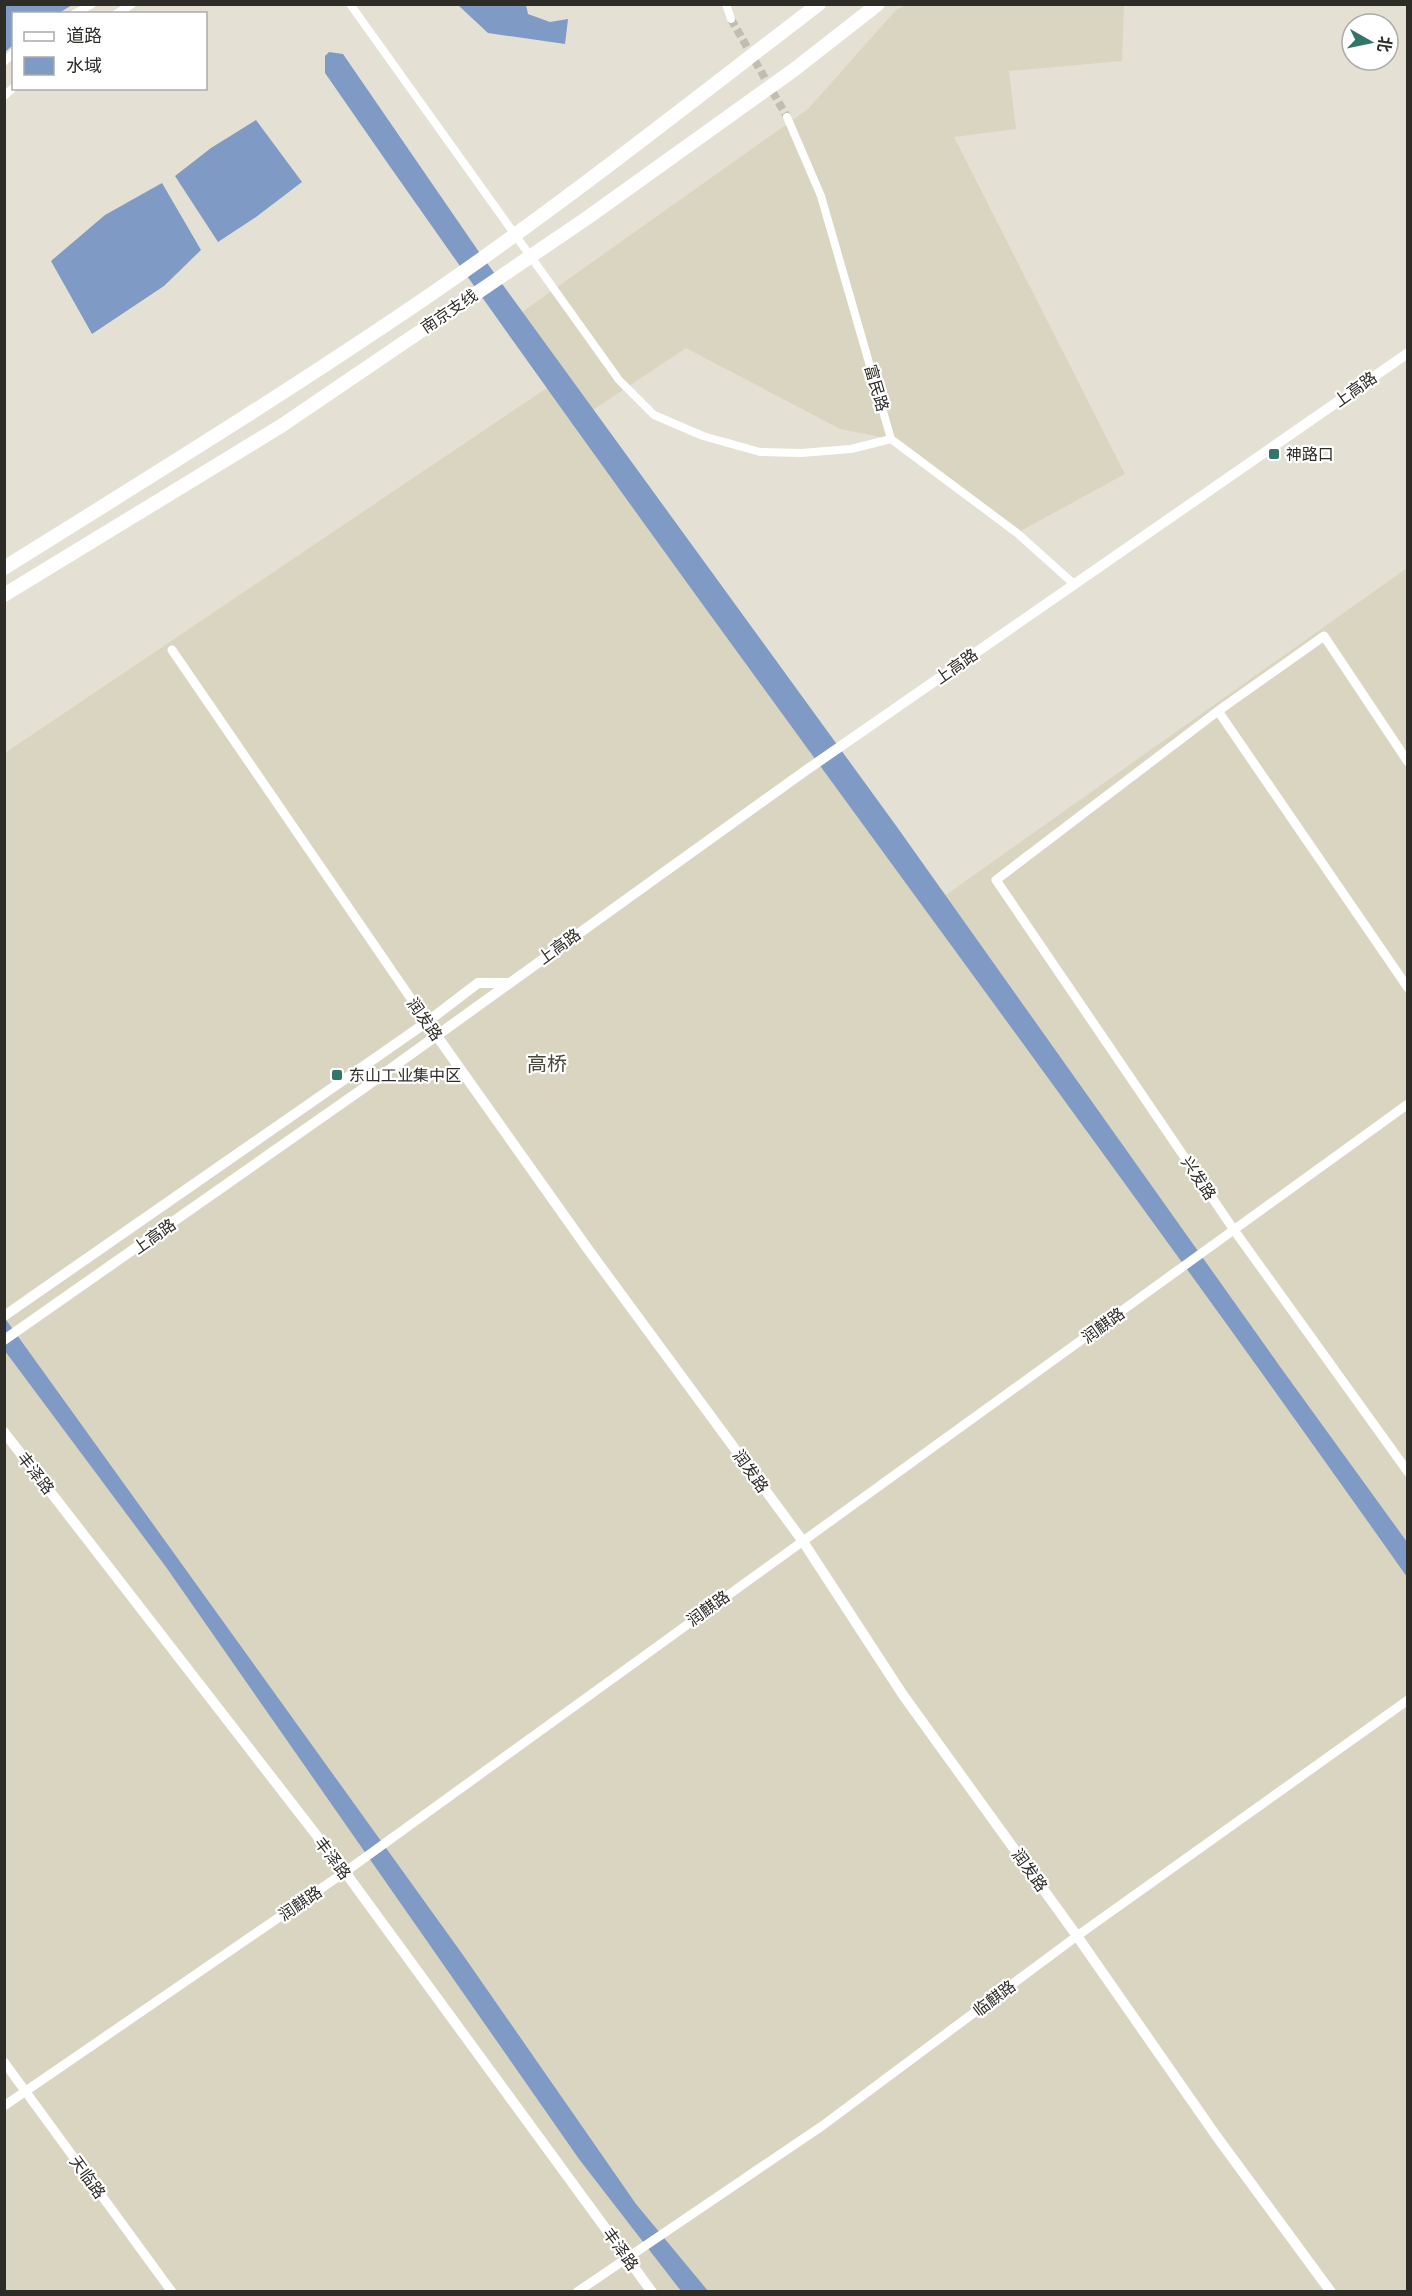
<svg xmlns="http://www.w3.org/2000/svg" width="1412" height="2296" viewBox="0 0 1412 2296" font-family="'Fira Sans','Noto Sans SC',sans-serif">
<rect width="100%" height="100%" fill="#e4e1d4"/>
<!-- built -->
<path fill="#dad5c1" d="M908 4 1124 5 1122 61 1009 71 1016 129 954 137 1125 474 1017 533 891 439 840 429 686 348 590 412 943 897 1407 568V2291L5 2292V753L563 377 522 312 808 109 896 10Z"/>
<!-- water -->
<path fill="#7e9ac5" d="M5 4H72V5L59 13 14 14 13 45 5 52Z
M458 5H526L528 14 550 22 568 19 565 44 488 33Z
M329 52 343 54 479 252 897 827 1281 1368 1407 1542V1577C1051 1072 676 581 325 73V56Z
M256 120 302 182 256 217 218 242 175 176 211 148Z
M162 183 201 250 164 286 92 334 51 261 105 215Z
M4 1317 463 1955 636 2204 708 2291H681L579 2159 166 1567 5 1351Z"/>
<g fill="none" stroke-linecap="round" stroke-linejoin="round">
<!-- minor-tunnel -->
<path stroke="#c0bdb1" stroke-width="8" stroke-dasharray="8 4" stroke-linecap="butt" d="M731 19 787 117"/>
<!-- minor -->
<path stroke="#fff" stroke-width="8" d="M350 4 619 380 654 415 703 436 760 452 801 453 851 449 891 439
M726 4 731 19
M74 14 92 4
M116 14 132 4
M4 62 14 52
M4 96 14 87
M787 117 821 196 891 439 1017 533 1074 584"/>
<!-- tertiary -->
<path stroke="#fff" stroke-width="9" d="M172 650 427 1022
M1218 711 1408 988
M1408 762 1324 636 1218 711 996 880 1234 1230 1408 1472
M4 2062 172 2292
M4 2106 345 1872 1408 1104
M577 2292 822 2126 1077 1936 1408 1700"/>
<!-- secondary -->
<path stroke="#fff" stroke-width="10" d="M427 1022 590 1252 802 1540 903 1695 1077 1936 1217 2137 1331 2292
M4 1316 427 1022 478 983H506
M4 1340 361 1090 805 771 1408 353
M4 1432 345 1872 652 2292"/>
<!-- motorway -->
<path stroke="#fff" stroke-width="14" d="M4 568C145 480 286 393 424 299 559 207 688 104 819 4
M4 595 281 426 587 218 795 69 878 4"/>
</g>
<!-- markers -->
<g fill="#337668" stroke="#fff" stroke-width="2">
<rect x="1268" y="448" width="12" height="12" rx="3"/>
<rect x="331" y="1069" width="12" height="12" rx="3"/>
</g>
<g text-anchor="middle" stroke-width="4.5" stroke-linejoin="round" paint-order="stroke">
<!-- street labels -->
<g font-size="16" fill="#2e2c27" stroke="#fff">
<text transform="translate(449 311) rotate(-34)" y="6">南京支线</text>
<text transform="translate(877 388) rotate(74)" y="6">富民路</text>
<text transform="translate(1355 389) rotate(-35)" y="6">上高路</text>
<text transform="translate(956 666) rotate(-35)" y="6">上高路</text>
<text transform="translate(559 946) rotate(-36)" y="6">上高路</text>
<text transform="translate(425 1019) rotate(55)" y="6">润发路</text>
<text transform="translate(1199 1178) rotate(56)" y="6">兴发路</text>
<text transform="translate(154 1236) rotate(-35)" y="6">上高路</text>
<text transform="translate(1103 1325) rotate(-36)" y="6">润麒路</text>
<text transform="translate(751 1471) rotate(54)" y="6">润发路</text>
<text transform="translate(36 1473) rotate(52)" y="6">丰泽路</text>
<text transform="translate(708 1608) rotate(-36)" y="6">润麒路</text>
<text transform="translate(333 1858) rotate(53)" y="6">丰泽路</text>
<text transform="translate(1030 1870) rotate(54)" y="6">润发路</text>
<text transform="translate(300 1903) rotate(-34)" y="6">润麒路</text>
<text transform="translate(994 1998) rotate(-37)" y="6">临麒路</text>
<text transform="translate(88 2177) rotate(54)" y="6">天临路</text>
<text transform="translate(621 2249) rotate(54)" y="6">丰泽路</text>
</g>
<!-- poi labels -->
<g font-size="16" fill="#2e2c27" stroke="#fff" text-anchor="start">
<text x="1286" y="460">神路口</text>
<text x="349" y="1081">东山工业集中区</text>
</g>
<!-- quarter labels -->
<g font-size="20" fill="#4a483d" stroke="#fff">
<text x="547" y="1071">高桥</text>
</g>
</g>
<!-- border -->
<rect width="1412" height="2296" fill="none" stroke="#2e2c27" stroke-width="12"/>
<!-- legend -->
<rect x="12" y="12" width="195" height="78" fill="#ffffff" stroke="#ababa9" stroke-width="1.5"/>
<rect x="24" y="32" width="30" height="9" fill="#ffffff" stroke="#ababa9" stroke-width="1.5"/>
<text x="66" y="42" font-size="18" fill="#2e2c27">道路</text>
<rect x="24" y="57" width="30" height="18" fill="#7e9ac5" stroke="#ababa9" stroke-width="1.5"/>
<text x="66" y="72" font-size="18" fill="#2e2c27">水域</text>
<!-- north arrow -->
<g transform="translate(1370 42) rotate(99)"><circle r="28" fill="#ffffff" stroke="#ababa9" stroke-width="1.5"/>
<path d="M0-4.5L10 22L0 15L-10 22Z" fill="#337668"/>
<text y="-9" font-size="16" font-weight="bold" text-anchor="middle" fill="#2e2c27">北</text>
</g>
</svg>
